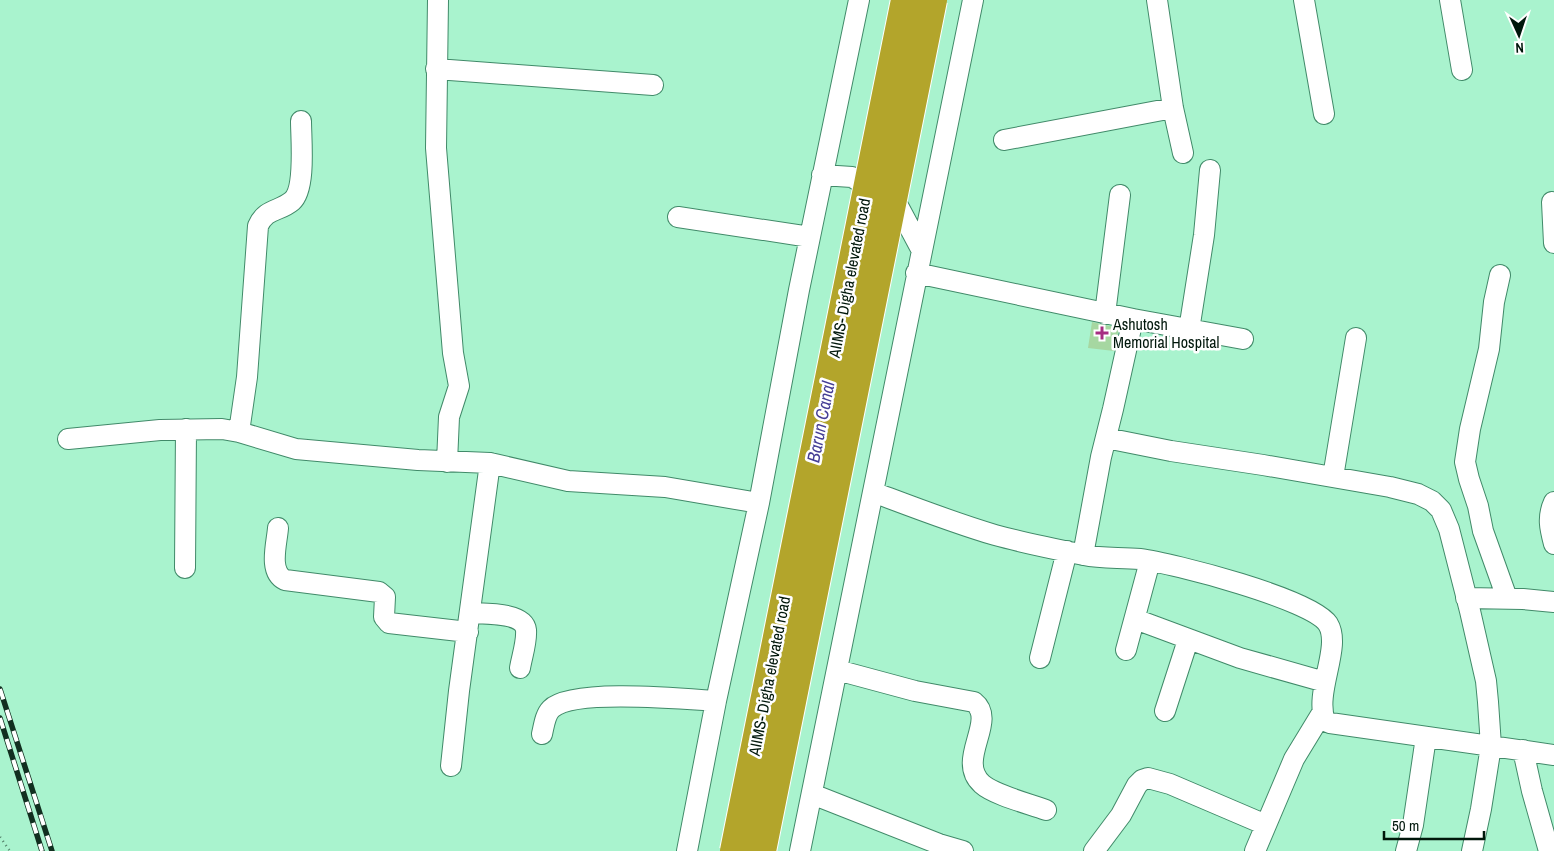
<svg xmlns="http://www.w3.org/2000/svg" width="1554" height="851" viewBox="0 0 1554 851" font-family="'Archivo Narrow',sans-serif">
<rect width="100%" height="100%" fill="#a9f3ce"/>
<!-- building -->
<path fill="#a6d7a1" d="M1092 322 1119 328 1114 351 1088 348Z"/>
<g fill="none" stroke-linecap="round" stroke-linejoin="round">
<defs>
<path id="minor" d="M438 0 436 148 453 353 459 386 449 417 447 462
M1157 0 1173 108 1183 153
M1304 0 1324 114
M1450 0 1462 70
M436 69 653 85
M1004 140 1173 108
M822 175 852 177 897 204 921 249
M1552 202 1554 243
M678 217 810 237
M916 273 1133 319 1243 339
M1500 275 1494 302 1489 349 1470 429 1465 462 1469 479 1478 506 1483 531 1507 598
M1105 314 1120 195
M1189 330 1204 235 1210 170
M239 432 247 377 258 226C266 208 279 212 292 201 306 189 301 139 301 121
M1106 438 1171 451 1263 465 1390 487 1418 494 1432 501 1441 510 1449 529 1470 611 1486 681 1488 702 1491 746 1481 809 1472 851
M68 439 160 430 222 429 239 432 296 449 418 460 490 463 568 481 665 487 759 503
M1333 477 1356 338
M873 492C913 507 954 523 995 535 1024 543 1054 549 1084 555 1102 559 1121 557 1140 559 1172 563 1312 599 1328 624 1342 647 1314 692 1325 721L1330 723 1554 755
M1554 502C1547 517 1550 529 1554 544
M278 528C277 543 268 572 285 580L379 592 385 597 384 617 389 623 468 632
M1083 555 1101 457 1113 409 1133 319
M185 568 186 429
M1466 598 1523 599 1554 602
M470 613C484 614 524 612 526 630 527 642 522 656 520 668
M1135 619 1240 658 1325 682
M1126 650 1150 561
M1040 658 1067 551
M837 670 915 691 974 702C998 721 955 760 982 784 994 795 1030 804 1046 810
M1165 711 1188 640
M542 734C544 726 545 715 551 709 572 688 685 699 716 701
M1523 750 1532 791 1549 851
M451 766 459 691 490 463
M812 794 939 844 963 851
M687 851 716 701 759 503 799 290 859 0
M800 851 973 0
M1094 851 1121 815 1137 785 1142 780 1148 778 1170 784 1266 825
M1255 851 1294 759 1322 713
M1406 851 1413 825 1426 737"/>
</defs>
<!-- minor casing -->
<use href="#minor" stroke="#418a69" stroke-width="22"/>
<!-- path -->
<path stroke="#4e7c65" stroke-width="2.5" stroke-dasharray="1 4" stroke-linecap="butt" d="M0 837 10 851"/>
<!-- minor -->
<use href="#minor" stroke="#fff" stroke-width="20"/>
<defs>
<path id="rail" d="M0 689 52 851
M0 718 42 851"/>
</defs>
<!-- rail casing -->
<use href="#rail" stroke="#122f20" stroke-width="5.5"/>
<!-- rail -->
<use href="#rail" stroke="#fff" stroke-width="4" stroke-dasharray="11" stroke-linecap="butt"/>
<defs>
<path id="highway-bridge" d="M734 851 905 0
M762 851 933 0"/>
</defs>
<!-- highway-bridge casing -->
<use href="#highway-bridge" stroke="#fff" stroke-width="30" stroke-linecap="butt"/>
<!-- highway-bridge -->
<use href="#highway-bridge" stroke="#b3a52b" stroke-width="28"/>
</g>
<!-- markers -->
<path fill="#a62d82" stroke="#fff" stroke-width="2" d="M1099.5 325.5h5v5h5v5h-5v5h-5v-5h-5v-5h5z"/>
<g text-anchor="middle" stroke-width="5" stroke-linejoin="round" paint-order="stroke">
<!-- street labels -->
<g font-size="16" fill="#00170b" stroke="#fff">
<text transform="translate(849 278) rotate(-79)" y="6">AIIMS- Digha elevated road</text>
<text transform="translate(769 676) rotate(-79)" y="6">AIIMS- Digha elevated road</text>
</g>
<!-- poi labels -->
<g font-size="16" fill="#00170b" stroke="#fff" text-anchor="start">
<text x="1113" y="330">Ashutosh<tspan x="1113" dy="18">Memorial Hospital</tspan></text>
</g>
<!-- water labels -->
<g font-size="18" font-style="italic" fill="#453e95" stroke="#fff">
<text transform="translate(821 422) rotate(-79)" y="6">Barun Canal</text>
</g>
</g>
<!-- north arrow -->
<g transform="translate(1519 35) rotate(177)" stroke="#ffffff" stroke-width="4" paint-order="stroke">
<path d="M0-4L9 19L0 12L-9 19Z" fill="#00170b"/>
<text y="-8" font-size="14" font-weight="bold" text-anchor="middle" fill="#00170b">N</text>
</g>
<!-- scale -->
<path d="M1384 831v8h100v-8" fill="none" stroke="#00170b" stroke-width="2.5"/>
<text x="1392" y="831" font-size="15" fill="#00170b" stroke="#ffffff" stroke-width="4" paint-order="stroke">50 m</text>
</svg>
